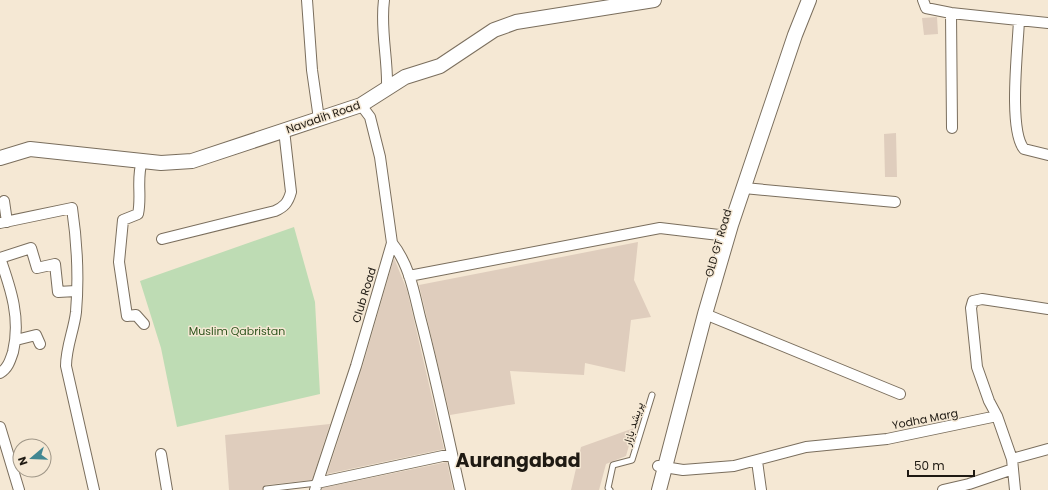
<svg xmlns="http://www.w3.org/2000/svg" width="1048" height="490" viewBox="0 0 1048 490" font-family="Poppins,Vazirmatn,sans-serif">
<rect width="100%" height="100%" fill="#f5e8d4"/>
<!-- green -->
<path fill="#bedcb4" d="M294 227 315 302 320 394 177 427 161 348 140 281Z"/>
<!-- building -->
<path fill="#dfcdbd" d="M937 17 938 34 924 35 922 18Z
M896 133 897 177H885L884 134Z
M638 242 634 280 651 317 631 320 625 372 585 363 584 375 510 371 515 404 450 415 419 285Z
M394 258 407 290 444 449 327 474 362 368Z
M330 424 312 480 266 485 262 490H229L225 435Z
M634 428 626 456 606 464 599 490H571L581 447Z
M447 462 453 490H322V488Z"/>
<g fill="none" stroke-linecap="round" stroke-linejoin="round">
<defs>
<path id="service" d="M266 489 317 483
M610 490 608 488 613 465 632 460 652 395"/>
<path id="minor" d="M307 0 312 70 319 119
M384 0C380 30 388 58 387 88
M923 0 926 8 951 13 1048 23
M951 13 952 128
M1019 20C1018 47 1008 130 1024 149L1048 155
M142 161C136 179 142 196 138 214L123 220 119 262 127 316 136 315 144 324
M744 188 895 202
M4 201 7 222
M0 223 72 208C77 242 79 277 76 312 74 330 66 347 66 366L94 490
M162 239 275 211C284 207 288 203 291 192L284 130
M392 243C409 264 414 292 420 317 435 374 447 432 460 490
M0 258C11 289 21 319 13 352 10 361 8 368 0 373
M0 258 31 248 37 268 55 264 58 292 76 291
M409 276 660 228 719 235
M705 314 900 394
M16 340 36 335 40 344
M997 416 1012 459 1015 490
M0 427 19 490
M161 454 167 490
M1012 459 1048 449
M757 461 761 490
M658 466 683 470 734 466 806 447 887 439 997 416 989 401 977 367 971 308 973 301 982 299 1048 309
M317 483 452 454
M315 490 356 366 392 243 380 157 370 117 361 105
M943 490 969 484 1013 469"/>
<path id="secondary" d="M0 158 30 149 161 163 192 161 361 105 405 77 440 66 494 30 516 22 654 0
M659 490 705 314 731 225 795 35 809 0"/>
</defs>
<!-- service casing -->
<use href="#service" stroke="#7a6e5d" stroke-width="7"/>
<!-- minor casing -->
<use href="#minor" stroke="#7a6e5d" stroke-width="12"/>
<!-- secondary casing -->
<use href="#secondary" stroke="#7a6e5d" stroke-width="16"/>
<!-- service -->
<use href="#service" stroke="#fff" stroke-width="5"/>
<!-- minor -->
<use href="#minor" stroke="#fff" stroke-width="10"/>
<!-- secondary -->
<use href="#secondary" stroke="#fff" stroke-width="14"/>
</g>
<g text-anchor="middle" stroke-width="3" stroke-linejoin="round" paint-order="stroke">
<!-- street labels -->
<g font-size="11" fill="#1f1a13" stroke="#f5e8d4">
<text transform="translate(323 117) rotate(-19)" y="4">Navadih Road</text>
<text transform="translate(718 243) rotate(-74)" y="4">OLD GT Road</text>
<text transform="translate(364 295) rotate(-73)" y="4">Club Road</text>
<text transform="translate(925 419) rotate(-11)" y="4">Yodha Marg</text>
<text transform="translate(633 424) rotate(-73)" y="4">پریشد بازار</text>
</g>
<!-- park labels -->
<g font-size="11" fill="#2e551e" stroke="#f5e8d4">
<text x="237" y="335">Muslim Qabristan</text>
</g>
<!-- town labels -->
<g font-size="19" font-weight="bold" fill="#1f1a13" stroke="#f5e8d4">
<text x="518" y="467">Aurangabad</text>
</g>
</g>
<!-- north arrow -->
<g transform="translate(32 458) rotate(251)"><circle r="19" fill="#f5e8d4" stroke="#9f9687"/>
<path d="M0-3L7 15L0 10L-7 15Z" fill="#418792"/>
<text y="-6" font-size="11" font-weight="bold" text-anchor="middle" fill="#1f1a13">N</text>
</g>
<!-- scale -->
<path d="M908 470v6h66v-6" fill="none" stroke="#1f1a13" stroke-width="2"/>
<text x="914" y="470" font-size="12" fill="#1f1a13" stroke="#f5e8d4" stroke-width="3" paint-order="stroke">50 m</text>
</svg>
